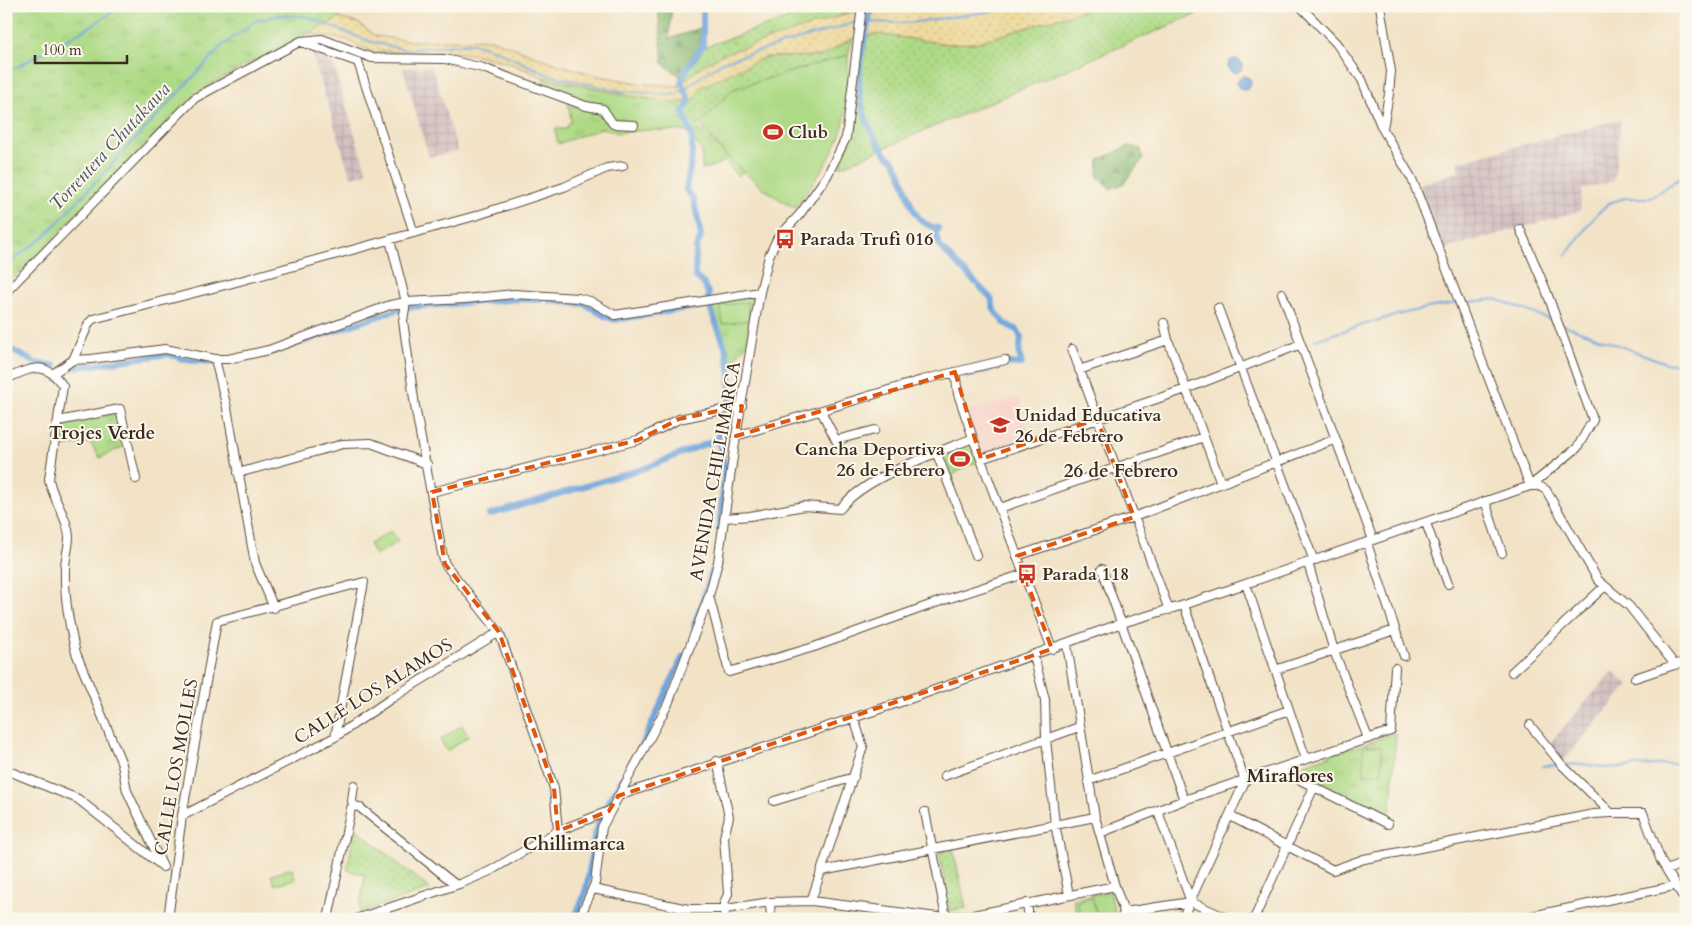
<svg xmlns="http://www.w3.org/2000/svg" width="1692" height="925" viewBox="0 0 1692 925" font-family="Cardo,serif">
<defs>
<pattern id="industrial-grid" width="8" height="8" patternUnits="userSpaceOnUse" patternTransform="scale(1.25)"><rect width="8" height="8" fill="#d2bfc0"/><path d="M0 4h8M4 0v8" fill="none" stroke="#b5a4a5"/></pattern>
<pattern id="grass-dots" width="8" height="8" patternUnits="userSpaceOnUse" patternTransform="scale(1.25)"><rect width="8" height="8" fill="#aeda86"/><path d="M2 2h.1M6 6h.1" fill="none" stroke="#97bb73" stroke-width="1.8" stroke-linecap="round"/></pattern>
<pattern id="forest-firs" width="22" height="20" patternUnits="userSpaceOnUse" patternTransform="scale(1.25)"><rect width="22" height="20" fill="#8aba73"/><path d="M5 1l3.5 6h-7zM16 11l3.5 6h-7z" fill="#72975e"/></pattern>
<pattern id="sand-dots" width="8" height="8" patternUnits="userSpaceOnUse" patternTransform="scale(1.25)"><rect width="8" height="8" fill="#eeda9e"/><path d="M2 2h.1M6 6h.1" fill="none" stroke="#cdbb88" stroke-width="1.8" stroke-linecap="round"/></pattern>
<pattern id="park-tufts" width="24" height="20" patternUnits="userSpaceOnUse" patternTransform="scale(1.25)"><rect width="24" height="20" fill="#aeda86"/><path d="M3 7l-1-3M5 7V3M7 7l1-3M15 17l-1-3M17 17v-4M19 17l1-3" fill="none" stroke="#97bb73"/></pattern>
<pattern id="water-ripples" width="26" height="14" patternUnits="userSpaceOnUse" patternTransform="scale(1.25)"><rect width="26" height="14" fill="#6fa5dc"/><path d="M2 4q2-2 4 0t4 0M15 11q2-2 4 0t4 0" fill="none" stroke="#5c87b2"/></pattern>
</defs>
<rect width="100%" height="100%" fill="#fbf7ec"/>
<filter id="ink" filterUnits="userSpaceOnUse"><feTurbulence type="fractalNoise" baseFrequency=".02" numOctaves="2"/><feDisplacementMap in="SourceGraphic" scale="10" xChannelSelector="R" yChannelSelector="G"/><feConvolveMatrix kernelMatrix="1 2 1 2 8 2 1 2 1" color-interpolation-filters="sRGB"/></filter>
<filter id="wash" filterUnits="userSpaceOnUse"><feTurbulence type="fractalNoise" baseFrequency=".0096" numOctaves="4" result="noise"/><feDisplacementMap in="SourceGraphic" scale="20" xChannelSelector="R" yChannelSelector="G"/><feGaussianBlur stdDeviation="1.12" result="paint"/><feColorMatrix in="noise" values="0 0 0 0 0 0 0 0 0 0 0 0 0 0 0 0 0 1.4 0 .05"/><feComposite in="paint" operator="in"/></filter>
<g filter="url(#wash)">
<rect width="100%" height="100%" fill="#f2e3c7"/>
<!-- built -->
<path fill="#f7d1c8" d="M1019 397 1031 438 985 452 982 449 968 412Z"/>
<!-- industrial -->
<path fill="url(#industrial-grid)" d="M310 47 330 55 367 173 352 177 349 172Z
M432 67 458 151 429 157 403 68Z
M1621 119 1614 181 1582 189 1580 211 1441 250 1416 185 1459 172 1457 162Z
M1613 671 1629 684 1563 761 1548 745Z"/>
<!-- grass -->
<path fill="url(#grass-dots)" stroke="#748252" d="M822 6H855L854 10 816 26 721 55 679 86 680 76 696 50Z
M1098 6H1215L840 167 856 122V85L862 37 878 34 948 44 975 43Z
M853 38 848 55 733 89 700 124H695L674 103 695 99 700 87 765 57 822 56Z
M355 828 430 889 359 913 365 875 347 870Z
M953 849 966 908 950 911 939 852Z"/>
<!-- forest -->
<path fill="url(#forest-firs)" stroke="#627248" d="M658 6H672L669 39 700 28V45L680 76 663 64Z
M1128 146 1141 149 1143 159 1123 184 1110 189 1098 177 1099 160Z"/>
<!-- sand -->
<path fill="url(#sand-dots)" stroke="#94825e" d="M871 6H1098L975 43 948 44 877 34 853 38 822 56 765 57 701 87 695 99 674 103 629 96 543 77 507 62 477 55 447 52 411 55 387 51 372 52 347 40 288 30 334 17 358 23 375 36 412 41 491 39 557 64 599 76 645 84 679 86 702 66 721 55Z"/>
<!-- park -->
<path fill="url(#park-tufts)" stroke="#748252" d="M6 6H339V18L248 64 197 93 6 286Z
M543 77 629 96 674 103 743 172 737 176 726 161 702 170V151L687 131 644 130 619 133 602 128 558 144 555 129H565L571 121 567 94 547 88Z
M747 297 752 298 753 302 746 346 739 352 733 368 712 304Z
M114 414 120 419 126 445 100 458 90 443 56 447 60 424Z
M1396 733 1390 819 1287 770Z
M1110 891 1116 919H1078L1073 899Z"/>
<!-- garden -->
<path fill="#aeda86" stroke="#748252" d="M848 55C848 73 848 92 846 110 842 146 816 180 794 208 756 187 726 158 700 124L733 89Z
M747 302 750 320 723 324 720 306Z
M972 443 979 462 966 466 949 478 941 457Z
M392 531 398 542 375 555 369 544Z
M462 725 469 736 447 751 440 740Z
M1363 746H1381L1382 773 1364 774Z
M292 868 295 879 275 885 271 875Z
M1092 897 1098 919H1082L1077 901Z"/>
<!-- water -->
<path fill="url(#water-ripples)" stroke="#55687d" d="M1228 66a7 7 0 1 1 14 0a7 7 0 1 1-14 0Z
M1237 83a7 7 0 1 1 14 0a7 7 0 1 1-14 0Z"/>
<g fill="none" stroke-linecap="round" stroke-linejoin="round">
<!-- stream -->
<path stroke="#6fa5dc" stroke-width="2" d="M862 22 909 23 1028 6
M6 73 93 25 121 6
M1566 255 1596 215 1609 203 1625 198H1650L1686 174
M6 265 44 237 222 46 255 21 278 15 298 16 308 17 368 41 406 50 473 43 495 50 549 75 619 91 675 95 722 62 857 22
M1463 303 1496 299 1554 321
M1561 324 1669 364 1686 362
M1315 340C1362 325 1409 309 1458 303
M1566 765 1583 764 1607 768 1686 763
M1542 766 1559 765"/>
<!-- canal -->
<path stroke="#6fa5dc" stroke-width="6" d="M703 6V45L688 67 681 81 690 101 683 112 692 136V156L686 190 693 198 699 223 701 237 696 248 695 276 703 283 709 294 708 299
M872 6C867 31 858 61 859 86 861 112 870 133 885 153 888 157 894 160 896 164 909 184 907 225 938 228L936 236 940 247 991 298 994 310 1004 323 1017 330 1021 338 1019 354 1022 364 1007 363 967 376
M550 301 585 304 606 317 615 320 709 305 726 349 730 374 729 405
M410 307 522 299 540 300
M6 347 36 363 55 366
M263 355 400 309
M72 368 168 354 186 360 211 362
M489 515 645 468 718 439
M719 529 725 468 718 439 723 417
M702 602 712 571
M694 626 700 608
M603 810 640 749 683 656
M573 919C595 884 586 854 599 820"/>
</g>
</g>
<g filter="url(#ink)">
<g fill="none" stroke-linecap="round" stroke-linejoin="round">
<defs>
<path id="minor" d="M1300 6 1336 43 1362 80 1382 128 1412 179 1530 486 1577 448 1593 420 1546 290 1520 229
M1380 6 1391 71 1389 94 1383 128
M301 42 358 62 414 233
M390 240 406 302 403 321 415 406 442 553 445 564 499 632 554 788 558 831
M6 292 195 98 301 41 322 39 372 58 445 59 483 68 586 106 603 109 613 124 634 125
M1282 293 1373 540
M1218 308 1314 561
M1164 323 1168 340 1221 483
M1072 349 1169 610
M215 359 227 408 255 563 274 608
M73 360 89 323 93 319 229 284 475 216 564 187 607 168 623 166
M1079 370 1168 340
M955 372 958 394 973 438 1052 649
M54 373 73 360 91 359 165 349 215 359H228L269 350 390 305 406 302 465 299 514 294 578 298 590 301 615 315 760 292
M6 379C33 367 45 360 63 386L49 479C52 499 68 517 69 537 69 547 65 558 65 568 64 596 69 625 76 653L122 764 127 791 163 867
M821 411 840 448
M58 421 120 409 136 479
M736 436 922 380 1005 360
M836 440 875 430
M937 454 976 555
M981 459 1186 389 1301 344
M238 473 343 444 371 443 427 464
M432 492 638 440 679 419 742 406
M1485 501 1502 553
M1000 508 1204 437
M725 518 750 516 804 506 840 509C864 477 935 454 973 438
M1426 523 1448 584
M1367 543 1404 656
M1017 556 1134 517 1336 439
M1308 563 1334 651 1368 738
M1102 569 1184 800
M1246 584 1306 759
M709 596 729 672 814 647 941 601 1024 574
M1067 645 1095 817 1115 886
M1034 656 1045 700 1046 739 1055 824 1069 895
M1275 670 1395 630
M1512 672 1605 586
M1635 678 1686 661
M717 761 729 817 724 837 728 894 724 903 726 909 723 919
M1278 769 1388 824
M6 770 78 799 161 865
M944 776 1079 727
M1088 781 1289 710
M618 796 904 701 1122 623 1184 605 1530 486H1539L1546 490 1598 580 1629 606 1675 665
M774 801 854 777
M354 806 359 807 456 885
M925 812 946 917
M1158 812 1191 902 1229 919
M1611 813H1643L1661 861 1686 902
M182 816 335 737 392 698 499 632
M1230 816 1333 870 1364 859 1594 814 1611 813 1562 765 1530 725
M1100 833 1184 800 1391 731 1395 668
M1667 870 1686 862
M822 871 1095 817
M593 889 688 909H726L770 902 811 901 937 917 973 915 1115 886 1124 912 1121 919
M811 901 863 747 854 718
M770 902 771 919
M1027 903 1029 919
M1124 912 1191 902
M168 919 182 816 217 621 364 582 335 737
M328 919 351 808 354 806 352 801 354 785
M356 919 462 883 490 871 558 831 609 811
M579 919 595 883 602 827 668 704 709 596 718 562 736 436 760 292 769 256 777 239 800 214 827 176 846 138 862 6
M1182 919 1245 781 1184 605
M1254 919 1314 787
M1517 919 1674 886"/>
</defs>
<!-- minor casing -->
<use href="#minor" stroke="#564637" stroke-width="10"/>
<!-- minor -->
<use href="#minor" stroke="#fff" stroke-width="8"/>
</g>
</g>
<!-- marked area -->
<path fill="none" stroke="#df570d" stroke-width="4" stroke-dasharray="10 6" stroke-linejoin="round" d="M955 372 981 459 1097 419 1134 517 1017 556 1052 649 618 796 609 811 558 831 554 788 499 632 445 564 432 492 638 440 679 419 742 406 736 436Z"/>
<!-- icons -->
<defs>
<symbol id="stadium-bare" viewBox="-9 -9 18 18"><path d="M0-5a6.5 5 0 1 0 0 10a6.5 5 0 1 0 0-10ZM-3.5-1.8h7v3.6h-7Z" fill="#c8321e" stroke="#fbf7ec" stroke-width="2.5" paint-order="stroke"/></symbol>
<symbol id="bus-bare" viewBox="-9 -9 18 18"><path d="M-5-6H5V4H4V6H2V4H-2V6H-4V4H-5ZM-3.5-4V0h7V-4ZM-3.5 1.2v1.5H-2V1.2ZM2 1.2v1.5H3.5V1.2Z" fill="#c8321e" stroke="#fbf7ec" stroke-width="2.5" paint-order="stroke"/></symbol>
<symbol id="school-bare" viewBox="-9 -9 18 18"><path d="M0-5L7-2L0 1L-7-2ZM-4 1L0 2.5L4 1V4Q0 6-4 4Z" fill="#c8321e" stroke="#fbf7ec" stroke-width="2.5" paint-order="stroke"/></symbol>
</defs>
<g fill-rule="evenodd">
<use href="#stadium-bare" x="759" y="118" width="28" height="28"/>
<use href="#bus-bare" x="771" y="225" width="28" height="28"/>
<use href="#school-bare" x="986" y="411" width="28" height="28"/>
<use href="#stadium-bare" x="946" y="445" width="28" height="28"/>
<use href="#bus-bare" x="1013" y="560" width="28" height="28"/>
</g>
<g text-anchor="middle" stroke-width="4" stroke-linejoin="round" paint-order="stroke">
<!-- poi labels -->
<g font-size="18" font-weight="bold" fill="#3b2a1e" stroke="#fbf7ec" text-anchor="start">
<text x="788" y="138">Club</text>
<text x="800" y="245">Parada Trufi 016</text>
<text x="1015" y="421">Unidad Educativa<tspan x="1015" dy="21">26 de Febrero</tspan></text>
<text x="945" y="455" text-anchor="end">Cancha Deportiva<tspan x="945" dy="21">26 de Febrero</tspan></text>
<text x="1042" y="580">Parada 118</text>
</g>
<!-- street labels -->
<g font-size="18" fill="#3b2a1e" stroke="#fbf7ec">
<text transform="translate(715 471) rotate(-80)" y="6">AVENIDA CHILLIMARCA</text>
<text transform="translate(373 691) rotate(-32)" y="6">CALLE LOS ALAMOS</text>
<text transform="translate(176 767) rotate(-80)" y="6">CALLE LOS MOLLES</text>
</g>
<!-- water labels -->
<g font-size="19" font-style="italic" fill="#4d5560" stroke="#fbf7ec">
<text transform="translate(109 146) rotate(-47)" y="7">Torrentera Chutakawa</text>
</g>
<!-- neighbourhood labels -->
<g font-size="19" font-weight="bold" fill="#3b2a1e" stroke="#fbf7ec">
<text x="102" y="439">Trojes Verde</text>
<text x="1121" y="477">26 de Febrero</text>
<text x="1290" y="782">Miraflores</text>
<text x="574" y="850">Chillimarca</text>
</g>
</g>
<!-- margin -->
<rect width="1692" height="925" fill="none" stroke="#fbf7ec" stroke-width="25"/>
<!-- scale -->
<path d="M35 55v8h92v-8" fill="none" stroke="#3b2a1e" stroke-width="2.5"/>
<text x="42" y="55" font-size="15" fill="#3b2a1e" stroke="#fbf7ec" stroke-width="4" paint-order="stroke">100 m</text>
</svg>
